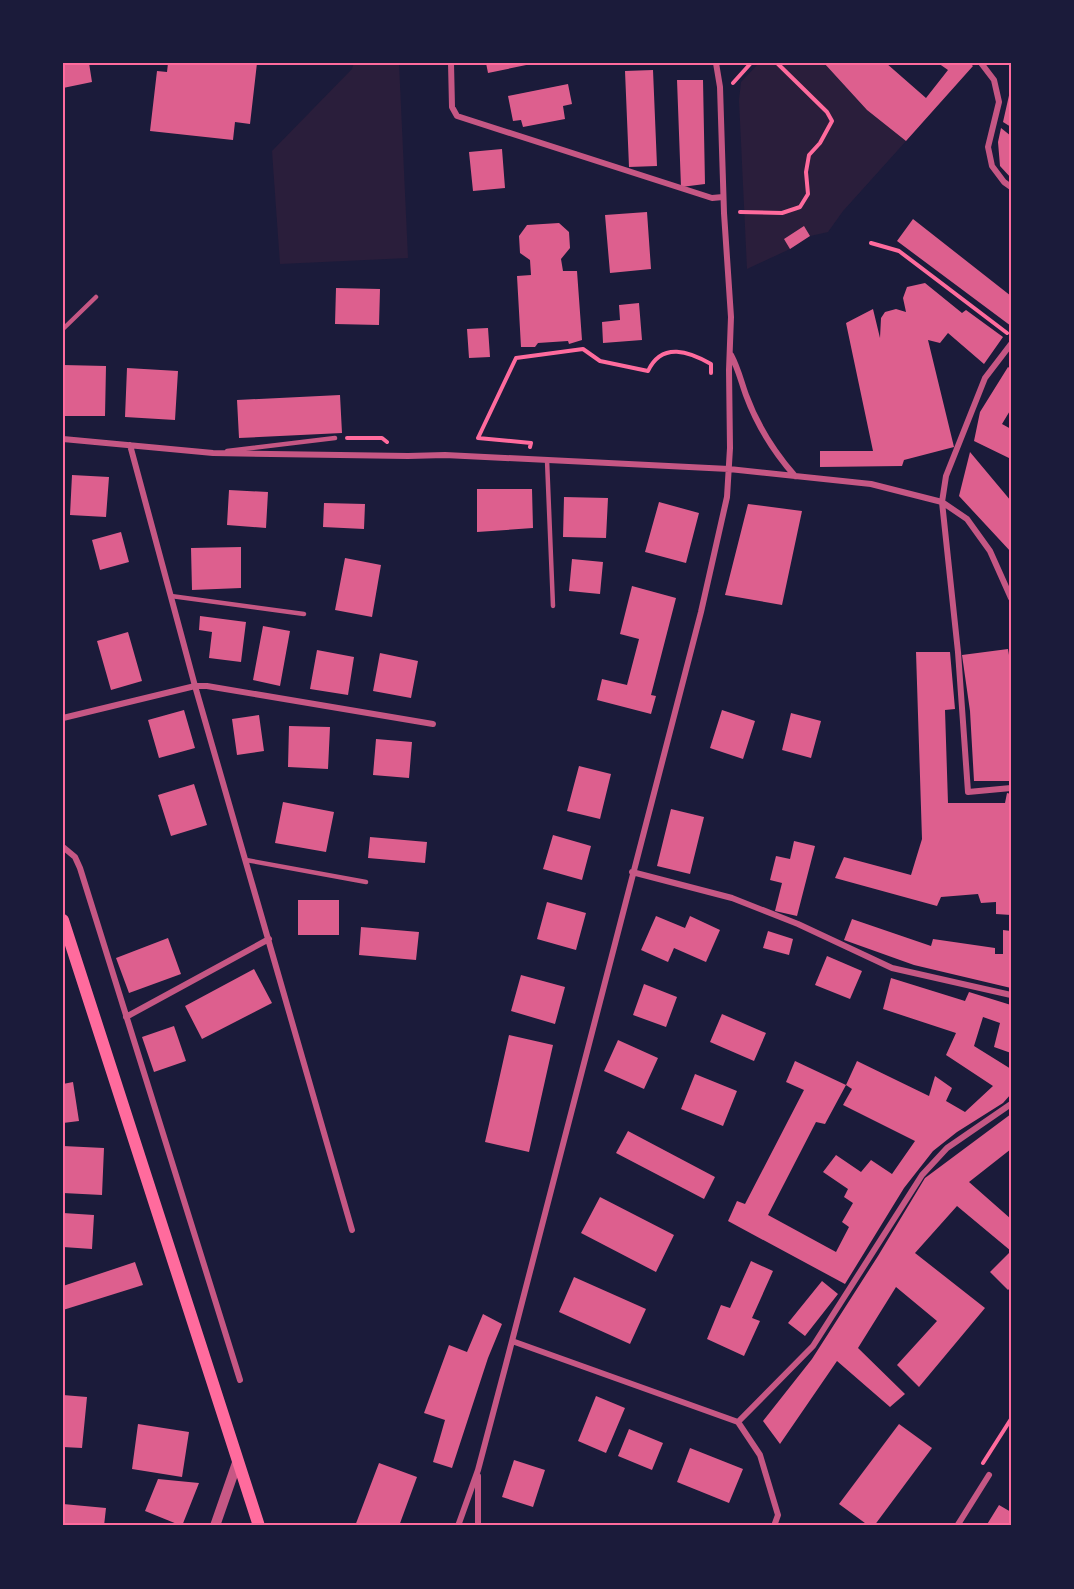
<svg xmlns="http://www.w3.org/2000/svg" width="1074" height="1589" viewBox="0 0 1074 1589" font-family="'Alegreya Sans',sans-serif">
<rect width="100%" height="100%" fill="#1b1b3a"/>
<!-- green -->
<path fill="#2a1e3b" d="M354 63H399L408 258 280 264 272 151 352 69Z
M759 63H824L867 110 906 141 843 211 828 232 810 236 790 249 747 269 739 100 741 82Z"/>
<!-- building -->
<path fill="#dd5f8e" d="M63 63H89L92 82 63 88Z
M168 63H257L250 124 235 122 233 140 150 131 157 71 167 72Z
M486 63H531V64L488 73Z
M824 63H886L926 98 948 70 938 63H970L973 66 906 141 867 110Z
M653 70 657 166 629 167 625 71Z
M677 80H703L705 184 681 187Z
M568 84 572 104 563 106 565 119 523 127 521 120 513 121 508 96Z
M1010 91H1011V127L1003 122Z
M1001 128 1011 136V178L1000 166 998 142Z
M502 149 505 188 473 191 469 152Z
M647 212 651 269 610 273 605 215Z
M913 219 1011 296V326L897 241Z
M559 223 569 232 570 248 561 259 563 271H577L582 340 569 344 568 341 538 343 535 347H521L517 276 531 275 530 260 520 253 519 236 527 225Z
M804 226 810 236 790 249 784 239Z
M925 283 962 313 966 310 1003 337 984 364 948 333 940 343 928 340 954 447 904 460 902 466 820 467V451H873L846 323 873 309 880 338 881 318 885 312 896 309 906 312 903 298 907 287Z
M336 288 380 289 379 325 335 324Z
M639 303 642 340 603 343 602 322 620 320 619 305Z
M488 328 490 357 469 358 467 329Z
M63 365 106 366 105 416H63Z
M1008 367 1011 369V409L1002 424 1011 429V459L974 441 980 412Z
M127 368 178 371 175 420 125 417Z
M340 395 342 433 239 438 237 400Z
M970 452 1011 501V552L959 496Z
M72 475 109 477 106 517 70 515Z
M477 489H532L533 528 477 532Z
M229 490 268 492 266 528 227 525Z
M564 497 608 498 606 538 563 537Z
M659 502 699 513 686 563 645 552Z
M324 503 365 504 364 529 323 527Z
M748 504 802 511 782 605 725 595Z
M121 532 129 562 100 570 92 540Z
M241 547V588L192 590 191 548Z
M345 558 381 565 372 617 335 610Z
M572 559 603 562 600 594 569 591Z
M632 586 676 598 651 695 656 696 651 714 597 700 602 679 627 685 639 639 620 634Z
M200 616 246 622 241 662 209 658 212 632 199 630Z
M263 626 290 631 280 686 253 680Z
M128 632 142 681 111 690 97 641Z
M1008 649 1011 667V781H974L970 711 962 655Z
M317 650 354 657 348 695 310 689Z
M916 652H950L955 709 945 710 948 803H1005L1007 793 1011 794V915L996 914V902L981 903 978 894 941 897 937 906 835 878 844 857 911 875 922 839Z
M380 653 418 661 411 698 373 691Z
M184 710 195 748 159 758 148 720Z
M722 710 755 721 743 759 710 748Z
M791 713 821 721 811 758 782 750Z
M259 715 264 751 237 755 232 719Z
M289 726 330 727 328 769 288 767Z
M376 739 412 742 409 778 373 775Z
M579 766 611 774 600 819 567 811Z
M194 784 207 825 171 836 158 795Z
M283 802 334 812 326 852 275 843Z
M671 809 704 817 690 874 657 866Z
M553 835 591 846 582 880 543 869Z
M370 837 427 842 425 863 368 858Z
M794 841 815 846 797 916 775 911 782 883 770 880 776 856 790 859Z
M298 900H339V935H298Z
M547 902 586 913 576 950 537 939Z
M656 916 685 928 690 916 720 930 706 962 674 948 668 962 641 950Z
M852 919 931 946 933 939 995 948V954H1003V930L1011 931V988L914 965 844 940Z
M361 927 419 932 416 960 359 955Z
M768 931 793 939 789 955 763 948Z
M168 938 181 974 129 993 116 958Z
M827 956 862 971 850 999 815 985Z
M254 969 272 1003 202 1039 185 1006Z
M521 975 565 987 555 1024 511 1011Z
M891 978 965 1001 969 992 1011 1005V1053L994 1047 1000 1023 983 1017 974 1046 1011 1069V1094L1003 1103 957 1132 933 1151 904 1188 845 1284 728 1221 737 1201 745 1204 804 1090 786 1082 795 1061 846 1085 825 1124 816 1122 768 1215 836 1252 849 1227 842 1222 853 1203 844 1197 848 1189 823 1172 836 1155 861 1172 871 1160 892 1174 915 1141 843 1105 852 1089 846 1085 857 1061 929 1096 935 1076 952 1088 946 1101 965 1112 993 1086 946 1055 956 1033 883 1009Z
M644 984 677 997 666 1027 633 1015Z
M722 1014 766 1033 754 1061 710 1042Z
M174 1026 186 1061 154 1072 142 1037Z
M509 1035 553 1045 529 1152 485 1142Z
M618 1040 658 1058 644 1089 604 1071Z
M695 1074 737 1091 723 1126 681 1109Z
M73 1082 79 1121 63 1123V1084Z
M1011 1114V1149L969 1182 1011 1219V1287L1008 1290 990 1272 1011 1251 957 1206 915 1253 985 1308 919 1387 897 1365 937 1321 896 1287 858 1348 905 1394 890 1407 837 1361 780 1444 763 1421 812 1359 878 1256 925 1178Z
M628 1131 715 1177 704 1199 616 1153Z
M63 1146 104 1148 102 1195 63 1193Z
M600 1197 674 1235 656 1272 581 1233Z
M63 1213 94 1215 92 1249 63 1247Z
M751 1261 773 1271 752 1318 760 1321 744 1356 707 1339 721 1305 730 1308Z
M135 1262 143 1285 63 1310V1286Z
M574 1277 646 1309 630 1344 559 1312Z
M822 1281 838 1294 805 1336 788 1323Z
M483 1314 502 1324 488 1358 452 1468 433 1462 445 1420 424 1413 449 1345 467 1352Z
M63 1395 87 1397 82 1448 63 1447Z
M596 1396 625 1408 606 1453 578 1441Z
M138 1424 189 1432 182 1477 132 1469Z
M899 1424 932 1448 874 1526H869L839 1504Z
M629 1429 663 1443 652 1470 618 1456Z
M690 1448 743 1469 729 1503 677 1482Z
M514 1460 545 1470 533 1507 502 1497Z
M379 1463 417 1477 399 1526H355Z
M158 1479 199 1483 182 1526 145 1511Z
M63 1504 106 1508 104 1526H63Z
M999 1505 1011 1512V1526H986Z"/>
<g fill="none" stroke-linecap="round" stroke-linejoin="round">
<!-- path -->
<path stroke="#ff6b9d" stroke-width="4" d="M733 83 751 63
M740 212 782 213 800 207 808 194 806 172 809 155 820 143 832 121 827 112 777 63
M871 243 899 251 1007 333
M347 438H382L387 442
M530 447 531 443 478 438 516 358 583 349 600 361 648 371C662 341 690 352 711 364V373
M983 1463 1011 1419"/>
<!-- service -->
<path stroke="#c65784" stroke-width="4.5" d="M63 329 96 297
M227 451 335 438
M547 460 553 606
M171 596 304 614
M246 860 366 882"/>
<!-- minor -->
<path stroke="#c65784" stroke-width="6" d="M451 63 452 107 457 116 712 198 723 197
M981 63 994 80 999 102 988 147 992 166 1004 182 1011 187
M1011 344 985 378 946 476 942 502 958 652 968 792 1011 788
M731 355C738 368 741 381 746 395 757 425 774 452 795 476
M63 439 213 453 408 456 445 455 729 469 871 484 942 502 967 519 990 551 1011 598
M130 445 195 686 352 1230
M63 718 195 686H207L433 724
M63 847 75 857 80 868 240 1380
M632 872 732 898 798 924 892 968 1011 995
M126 1017 269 939
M512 1341 738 1422 760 1455 778 1515 774 1526
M738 1422 813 1346 922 1175 947 1148 1011 1104
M458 1526 478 1470 505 1368 701 612 727 497 730 448 729 370 731 317 724 213 720 87 716 63
M478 1526V1476
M957 1526 989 1475"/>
<!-- tertiary -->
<path stroke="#c65784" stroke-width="10" d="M215 1526 238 1460"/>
<!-- secondary -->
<path stroke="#ff6b9d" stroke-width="12" d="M63 920 259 1526"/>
</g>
<!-- border -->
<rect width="1074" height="1589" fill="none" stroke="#1b1b3a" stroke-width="129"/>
<rect x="64" y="64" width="946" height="1460" fill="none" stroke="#ff6b9d" stroke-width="2"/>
</svg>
